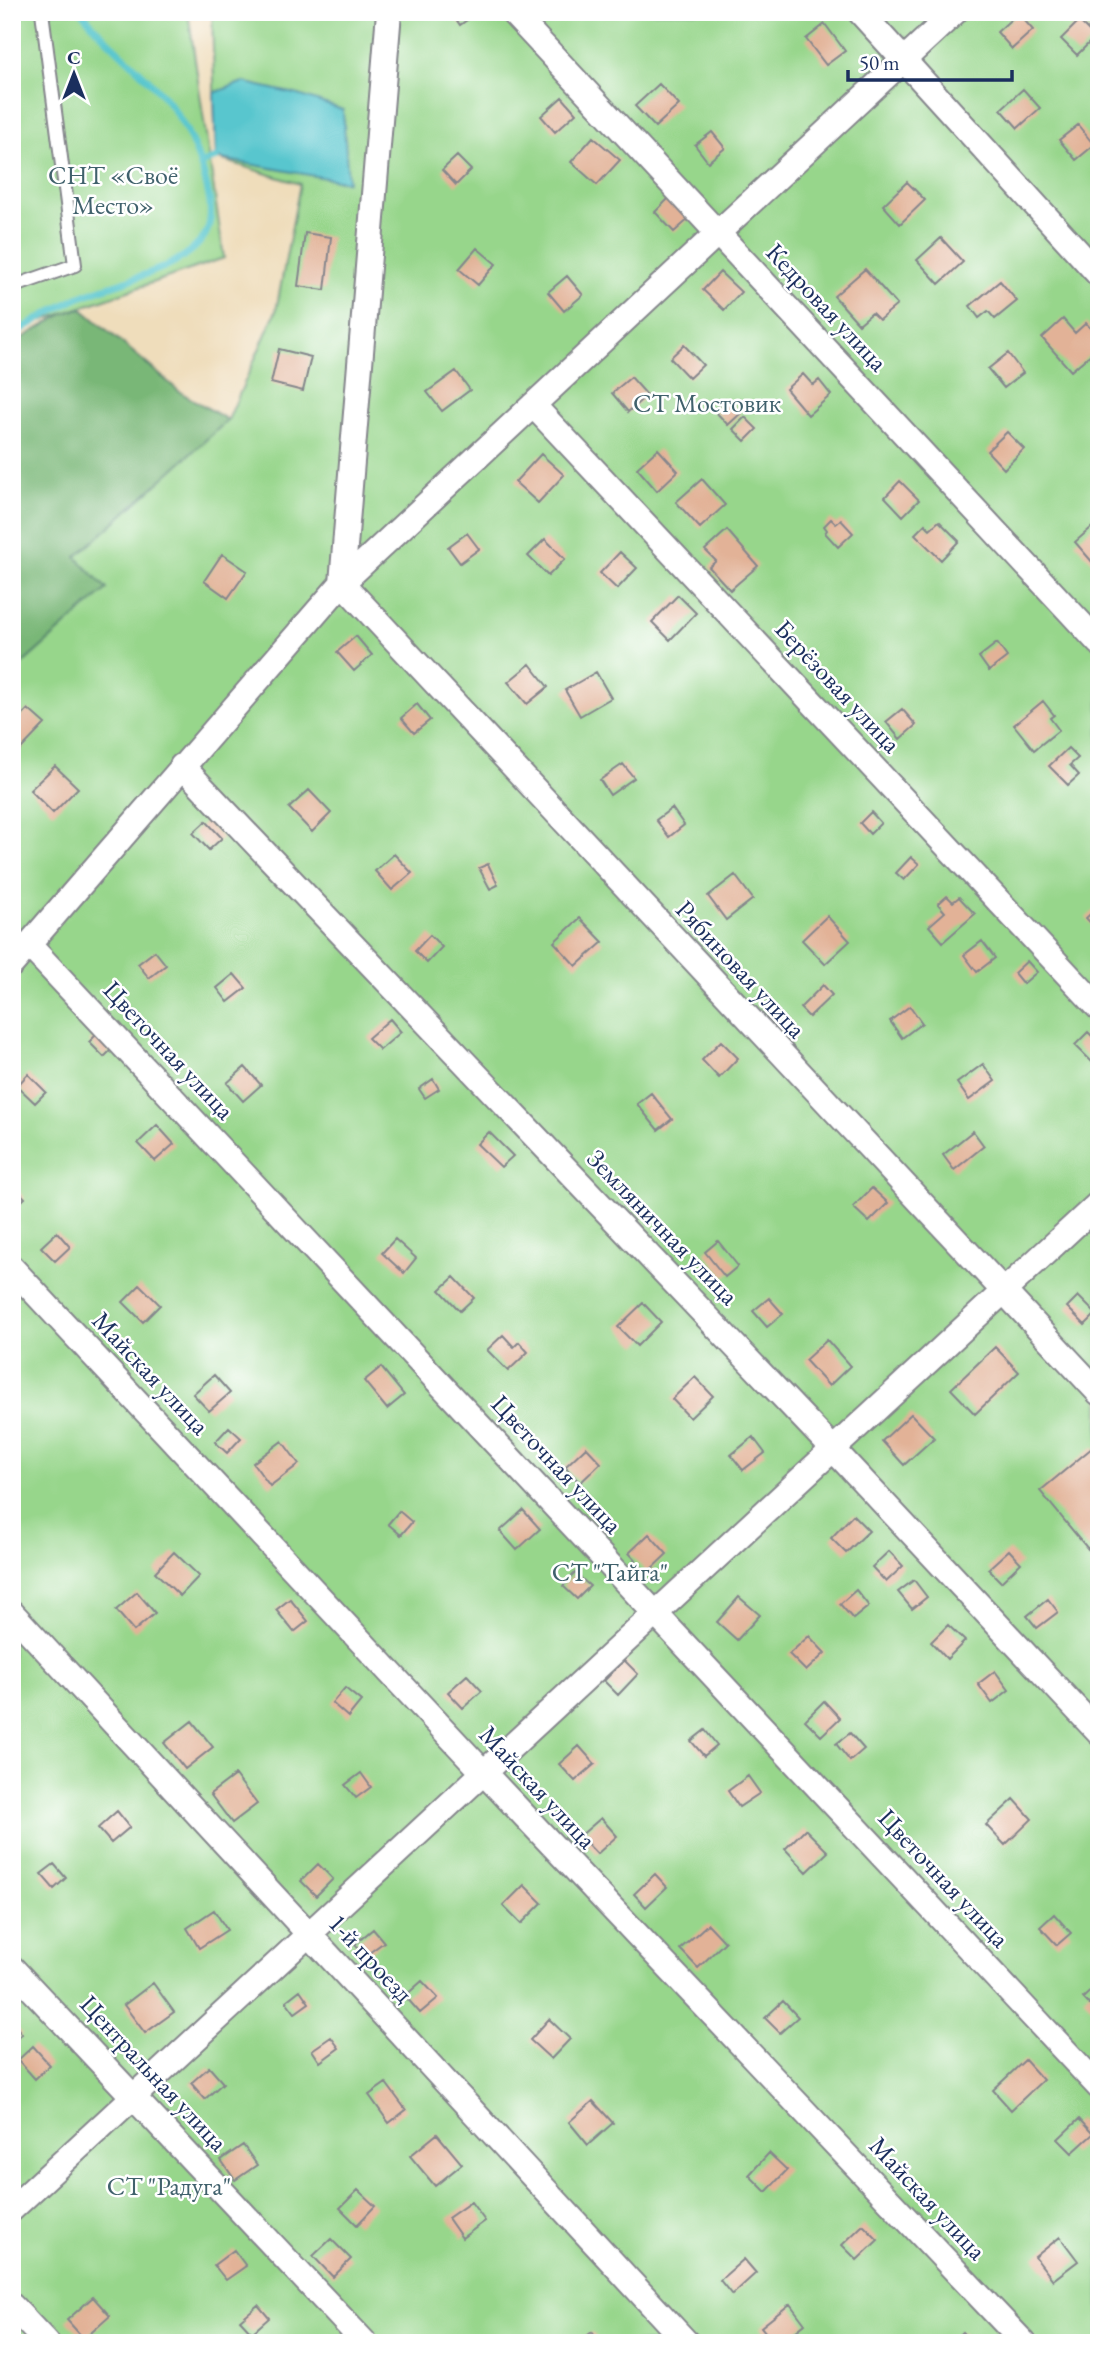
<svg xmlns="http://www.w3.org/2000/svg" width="1111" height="2355" viewBox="0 0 1111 2355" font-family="'EB Garamond',serif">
<rect width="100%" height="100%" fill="#fff"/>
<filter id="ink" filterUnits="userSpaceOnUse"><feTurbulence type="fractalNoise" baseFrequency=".0143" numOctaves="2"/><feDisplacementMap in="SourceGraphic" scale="14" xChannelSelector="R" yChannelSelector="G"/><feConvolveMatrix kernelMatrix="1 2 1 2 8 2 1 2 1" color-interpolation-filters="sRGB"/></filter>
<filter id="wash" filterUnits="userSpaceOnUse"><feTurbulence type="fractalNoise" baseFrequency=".00686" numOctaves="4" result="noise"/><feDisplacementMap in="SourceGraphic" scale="28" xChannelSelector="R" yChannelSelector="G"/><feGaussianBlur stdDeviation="1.57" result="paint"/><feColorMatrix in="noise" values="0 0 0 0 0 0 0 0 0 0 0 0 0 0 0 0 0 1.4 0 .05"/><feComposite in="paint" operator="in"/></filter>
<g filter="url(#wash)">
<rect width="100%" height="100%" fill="#efddbb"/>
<!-- green -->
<path fill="#97d68b" stroke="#598274" stroke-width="2" d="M12 12H188L224 258 12 331Z
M212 12H1099V2343H12V673L106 589 75 557 228 420 276 311 300 184 216 158Z"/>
<!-- forest -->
<path fill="#79b777" stroke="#4a736a" stroke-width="2" d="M81 308 180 392 228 420 76 557 107 589 12 673V344L65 313Z"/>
<!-- water -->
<path fill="#59c6ce" stroke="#3a7a96" stroke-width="2" d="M243 82 299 95 343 110 348 182 216 158 214 93Z"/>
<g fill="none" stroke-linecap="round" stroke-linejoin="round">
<!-- stream -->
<path stroke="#59c6ce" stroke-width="7" d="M200 164 216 158
M12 335C34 322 55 309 78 298 114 281 183 272 205 235 216 216 208 191 203 172 195 147 184 121 167 101 142 68 107 45 82 12"/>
</g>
<g id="blocks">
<!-- building -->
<path fill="#e2b297" d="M451 12H478L460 25Z
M1018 13 1033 30 1012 49 997 32Z
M1079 21 1095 37 1077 55 1061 39Z
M825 24 845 51 826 65 806 39Z
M659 84 679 105 655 127 635 106Z
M1023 89 1040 108 1018 128 1001 109Z
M562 97 576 113 555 132 541 116Z
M1078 125 1094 145 1076 160 1059 140Z
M712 132 725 148 708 162 695 145Z
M593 137 620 160 597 185 571 162Z
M457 156 471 170 456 185 442 170Z
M907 182 925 200 900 224 883 205Z
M670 197 690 218 674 232 655 212Z
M305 233 331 237 325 290 298 286Z
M941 238 963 262 939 284 917 260Z
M477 248 496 264 478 285 459 269Z
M865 269 897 305 879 320 872 313 859 324 834 296Z
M720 272 741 292 724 310 703 290Z
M567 276 583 295 564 311 548 292Z
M1000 281 1017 301 995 319 988 311 979 318 970 306Z
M1063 319 1075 333 1086 323 1099 338V347L1071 371 1042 338Z
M684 345 703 365 689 378 670 358Z
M279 349 311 357 303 391 271 383Z
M1008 353 1023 373 1004 388 988 369Z
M456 371 470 390 442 411 427 392Z
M803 374 813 385 819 380 831 395 808 415 786 389Z
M631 377 647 395 628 412 612 393Z
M726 399 740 414 728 425 714 410Z
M745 417 757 429 745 441 733 429Z
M1007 432 1024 449 1004 469 987 451Z
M658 449 678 471 657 491 637 468Z
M541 454 564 475 538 503 515 482Z
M702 479 725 505 700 528 676 502Z
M900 481 919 500 903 516 885 497Z
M831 519 836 524 841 520 853 533 838 547 825 533 827 530 824 526Z
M939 521 959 541 941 560 915 534 925 524 930 529Z
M1099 521V560L1094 564 1075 542Z
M727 530 758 566 730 590 709 567 716 561 705 550Z
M467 533 479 549 460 563 448 547Z
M545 539 565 559 548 576 528 556Z
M620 552 637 568 617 589 600 573Z
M222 554 247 571 228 598 204 581Z
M678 595 696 613 670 640 652 622Z
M356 636 372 655 354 671 337 652Z
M997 643 1007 657 989 671 979 657Z
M530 664 548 687 527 704 508 682Z
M596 672 611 698 580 716 565 690Z
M1043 701 1054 715 1050 718 1059 730 1034 750 1014 725Z
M417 704 430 720 414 733 401 718Z
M28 709 45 724 20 750 12 742V725Z
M902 709 916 725 900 739 886 722Z
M1068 748 1078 758 1070 765 1079 775 1068 785 1049 766Z
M623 764 634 778 610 795 600 780Z
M55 766 78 788 53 813 30 790Z
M309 790 331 813 312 832 289 808Z
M672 808 684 825 669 837 656 820Z
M871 812 881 823 870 834 860 823Z
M206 821 222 838 209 850 193 833Z
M394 854 412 873 392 890 375 871Z
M911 857 919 864 904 880 896 873Z
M488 864 498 885 490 889 479 868Z
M735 875 753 899 726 920 708 896Z
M947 896 953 902 959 897 975 914 943 942 929 926 945 912 938 904Z
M1097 908 1099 910V932L1086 918Z
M827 916 850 941 825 964 802 940Z
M580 918 603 942 576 966 554 942Z
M430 935 442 947 427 963 415 951Z
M982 941 995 958 977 972 964 955Z
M155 951 166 965 149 978 138 964Z
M1027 961 1037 972 1023 984 1014 973Z
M234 974 246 988 228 1002 217 988Z
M823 985 832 995 809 1017 800 1008Z
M910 1006 922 1023 902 1038 890 1021Z
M390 1019 401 1032 380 1050 368 1038Z
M100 1031 115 1046 104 1057 89 1042Z
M1088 1032 1099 1043V1062L1095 1065 1075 1045Z
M721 1041 738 1058 719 1078 702 1060Z
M983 1064 995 1081 969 1100 957 1083Z
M245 1067 261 1085 243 1101 227 1083Z
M28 1074 46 1092 35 1103 17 1086Z
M433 1079 439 1089 425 1098 419 1089Z
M651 1093 672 1119 658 1130 637 1104Z
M157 1125 174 1144 155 1161 138 1143Z
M973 1131 984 1146 954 1170 943 1155Z
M489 1132 513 1156 501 1167 477 1144Z
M12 1185 25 1198 12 1210Z
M872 1188 888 1203 869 1222 853 1207Z
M57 1232 70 1247 55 1261 41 1247Z
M395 1239 416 1258 404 1273 382 1253Z
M718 1241 738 1266 725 1277 705 1252Z
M454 1277 474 1298 460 1311 440 1290Z
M140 1285 160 1305 143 1322 123 1302Z
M1078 1296 1096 1314 1085 1325 1067 1307Z
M769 1298 783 1314 767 1327 753 1311Z
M643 1303 661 1322 637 1346 618 1327Z
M503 1335 514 1347 519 1342 528 1352 508 1371 487 1350Z
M827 1340 850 1366 829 1386 805 1360Z
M995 1347 1019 1372 975 1414 951 1389Z
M381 1367 404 1395 387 1409 364 1381Z
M214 1375 230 1393 209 1411 193 1394Z
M695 1377 713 1396 690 1418 672 1399Z
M911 1414 934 1438 904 1465 882 1441Z
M229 1427 241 1438 227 1453 215 1442Z
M753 1437 765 1453 743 1470 731 1455Z
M282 1441 299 1464 270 1486 253 1463Z
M586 1447 601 1463 580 1483 565 1467Z
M1093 1447 1099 1453V1539L1088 1549 1040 1491Z
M523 1510 540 1529 517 1550 500 1531Z
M399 1511 412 1522 401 1535 388 1524Z
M853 1515 869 1531 846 1553 831 1538Z
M649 1534 667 1554 647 1573 629 1553Z
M1009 1550 1021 1563 1001 1582 988 1569Z
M889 1551 903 1566 886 1582 872 1567Z
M174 1552 199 1576 180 1596 155 1572Z
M575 1573 590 1586 577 1599 563 1586Z
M914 1580 927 1597 912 1609 898 1592Z
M856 1590 869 1606 853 1619 840 1604Z
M137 1592 155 1613 134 1631 116 1610Z
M739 1597 760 1615 737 1640 717 1622Z
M290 1599 308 1621 294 1632 276 1610Z
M1048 1599 1058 1612 1037 1628 1027 1616Z
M948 1625 965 1641 947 1659 931 1642Z
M809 1636 825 1653 806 1671 789 1654Z
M624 1660 638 1674 618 1695 604 1681Z
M995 1671 1009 1690 992 1703 978 1684Z
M467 1675 482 1691 463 1708 448 1692Z
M345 1688 361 1701 348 1717 332 1703Z
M824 1701 840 1718 821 1736 805 1720Z
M192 1721 213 1747 185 1769 164 1743Z
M705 1730 717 1745 704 1756 691 1741Z
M850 1733 864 1749 850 1761 836 1744Z
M579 1746 595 1764 575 1781 559 1764Z
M361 1773 371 1787 356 1798 345 1785Z
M235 1775 257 1804 232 1823 210 1794Z
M748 1776 760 1793 739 1807 728 1791Z
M1014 1799 1032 1819 1005 1845 986 1825Z
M117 1811 130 1827 111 1843 98 1828Z
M601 1818 617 1836 597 1854 580 1836Z
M805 1829 828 1852 807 1872 785 1849Z
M54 1864 66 1878 54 1889 41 1874Z
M318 1864 333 1879 316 1896 301 1881Z
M655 1874 667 1887 646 1907 634 1894Z
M524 1885 542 1903 521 1924 503 1906Z
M214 1910 227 1930 199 1948 187 1928Z
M1054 1914 1071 1933 1057 1945 1040 1927Z
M708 1924 725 1942 698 1968 680 1949Z
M373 1929 384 1942 365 1956 355 1944Z
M422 1981 438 1998 420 2013 405 1996Z
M153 1983 174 2012 145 2033 124 2005Z
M1099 1983V2015L1083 1998Z
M300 1990 309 2003 295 2013 286 2001Z
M783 2001 798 2017 780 2033 765 2018Z
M549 2019 570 2039 551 2059 530 2040Z
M12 2021 22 2034 12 2041Z
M331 2037 339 2048 320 2062 312 2050Z
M33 2046 50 2065 35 2079 18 2060Z
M1025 2060 1043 2080 1011 2110 993 2090Z
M209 2067 223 2083 205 2099 191 2083Z
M386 2083 406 2110 389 2123 369 2095Z
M593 2101 613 2123 588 2145 569 2122Z
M1079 2119 1093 2134 1072 2153 1058 2139Z
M437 2134 462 2164 435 2186 410 2156Z
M243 2145 257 2165 235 2180 221 2160Z
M769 2153 787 2170 766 2192 749 2175Z
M358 2190 375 2206 357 2225 340 2208Z
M471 2202 485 2221 462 2238 448 2218Z
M863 2225 878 2240 857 2260 842 2245Z
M1060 2237 1078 2261 1053 2280 1035 2257Z
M331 2239 351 2259 333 2277 313 2256Z
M234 2250 246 2266 226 2280 214 2265Z
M744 2259 756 2273 732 2295 720 2280Z
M93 2297 110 2316 84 2339 67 2320Z
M790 2304 805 2324 781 2343H774L761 2327Z
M258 2305 269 2318 252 2333 240 2320Z
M592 2332 600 2343H578Z
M962 2332 972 2343H950Z"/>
</g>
</g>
<g filter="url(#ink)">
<use href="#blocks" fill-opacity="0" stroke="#85868c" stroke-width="2"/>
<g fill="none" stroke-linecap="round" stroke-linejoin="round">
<defs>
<path id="service" d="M12 287 75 265 42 12"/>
<path id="minor" d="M512 12 1099 643
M860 12 1099 275
M533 405 1099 1008
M342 583 1099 1393
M342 583 389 12
M182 766 833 1449 1099 1733
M28 944 1099 2087
M12 964 342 583 955 12
M12 1268 484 1773 1024 2343
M12 1613 687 2343
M12 1968 365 2343
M12 2209 1099 1203
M12 2306 47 2343"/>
</defs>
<!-- service casing -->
<use href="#service" stroke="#85868c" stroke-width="16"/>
<!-- minor casing -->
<use href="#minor" stroke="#85868c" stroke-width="28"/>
<!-- service -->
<use href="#service" stroke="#fff" stroke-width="12"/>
<!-- minor -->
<use href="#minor" stroke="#fff" stroke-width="24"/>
</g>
</g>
<g text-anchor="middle" stroke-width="5" stroke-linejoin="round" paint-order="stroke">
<!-- park labels -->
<g font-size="26" fill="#40616c" stroke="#fff">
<text x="113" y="184">СНТ «Своё<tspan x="113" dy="30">Место»</tspan></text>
<text x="707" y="412">СТ Мостовик</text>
<text x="610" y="1581">СТ "Тайга"</text>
<text x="169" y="2195">СТ "Радуга"</text>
</g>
<!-- street labels -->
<g font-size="26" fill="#1b2f5e" stroke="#fff">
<text transform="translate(827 307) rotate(47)" y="9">Кедровая улица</text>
<text transform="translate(838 686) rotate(47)" y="9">Берёзовая улица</text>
<text transform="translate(741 969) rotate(47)" y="9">Рябиновая улица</text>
<text transform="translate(169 1050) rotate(47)" y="9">Цветочная улица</text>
<text transform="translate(663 1227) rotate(46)" y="9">Земляничная улица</text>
<text transform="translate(151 1373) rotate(47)" y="9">Майская улица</text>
<text transform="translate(557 1464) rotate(47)" y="9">Цветочная улица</text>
<text transform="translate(538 1787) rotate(47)" y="9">Майская улица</text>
<text transform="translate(944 1878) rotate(47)" y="9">Цветочная улица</text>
<text transform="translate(371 1958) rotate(47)" y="9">1-й проезд</text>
<text transform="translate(154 2073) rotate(47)" y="9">Центральная улица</text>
<text transform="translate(928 2198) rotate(47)" y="9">Майская улица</text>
</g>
</g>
<!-- margin -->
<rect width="1111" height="2355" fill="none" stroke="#fff" stroke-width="42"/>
<!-- north arrow -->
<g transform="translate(74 74)" stroke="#ffffff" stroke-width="5" paint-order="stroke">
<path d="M0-5L12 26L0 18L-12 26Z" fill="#1b2f5e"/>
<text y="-10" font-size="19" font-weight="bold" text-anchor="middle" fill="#1b2f5e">С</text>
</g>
<!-- scale -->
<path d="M848 70v10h164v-10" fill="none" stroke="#1b2f5e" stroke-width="3.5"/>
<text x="859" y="70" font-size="21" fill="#1b2f5e" stroke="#ffffff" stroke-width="5" paint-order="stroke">50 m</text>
</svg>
